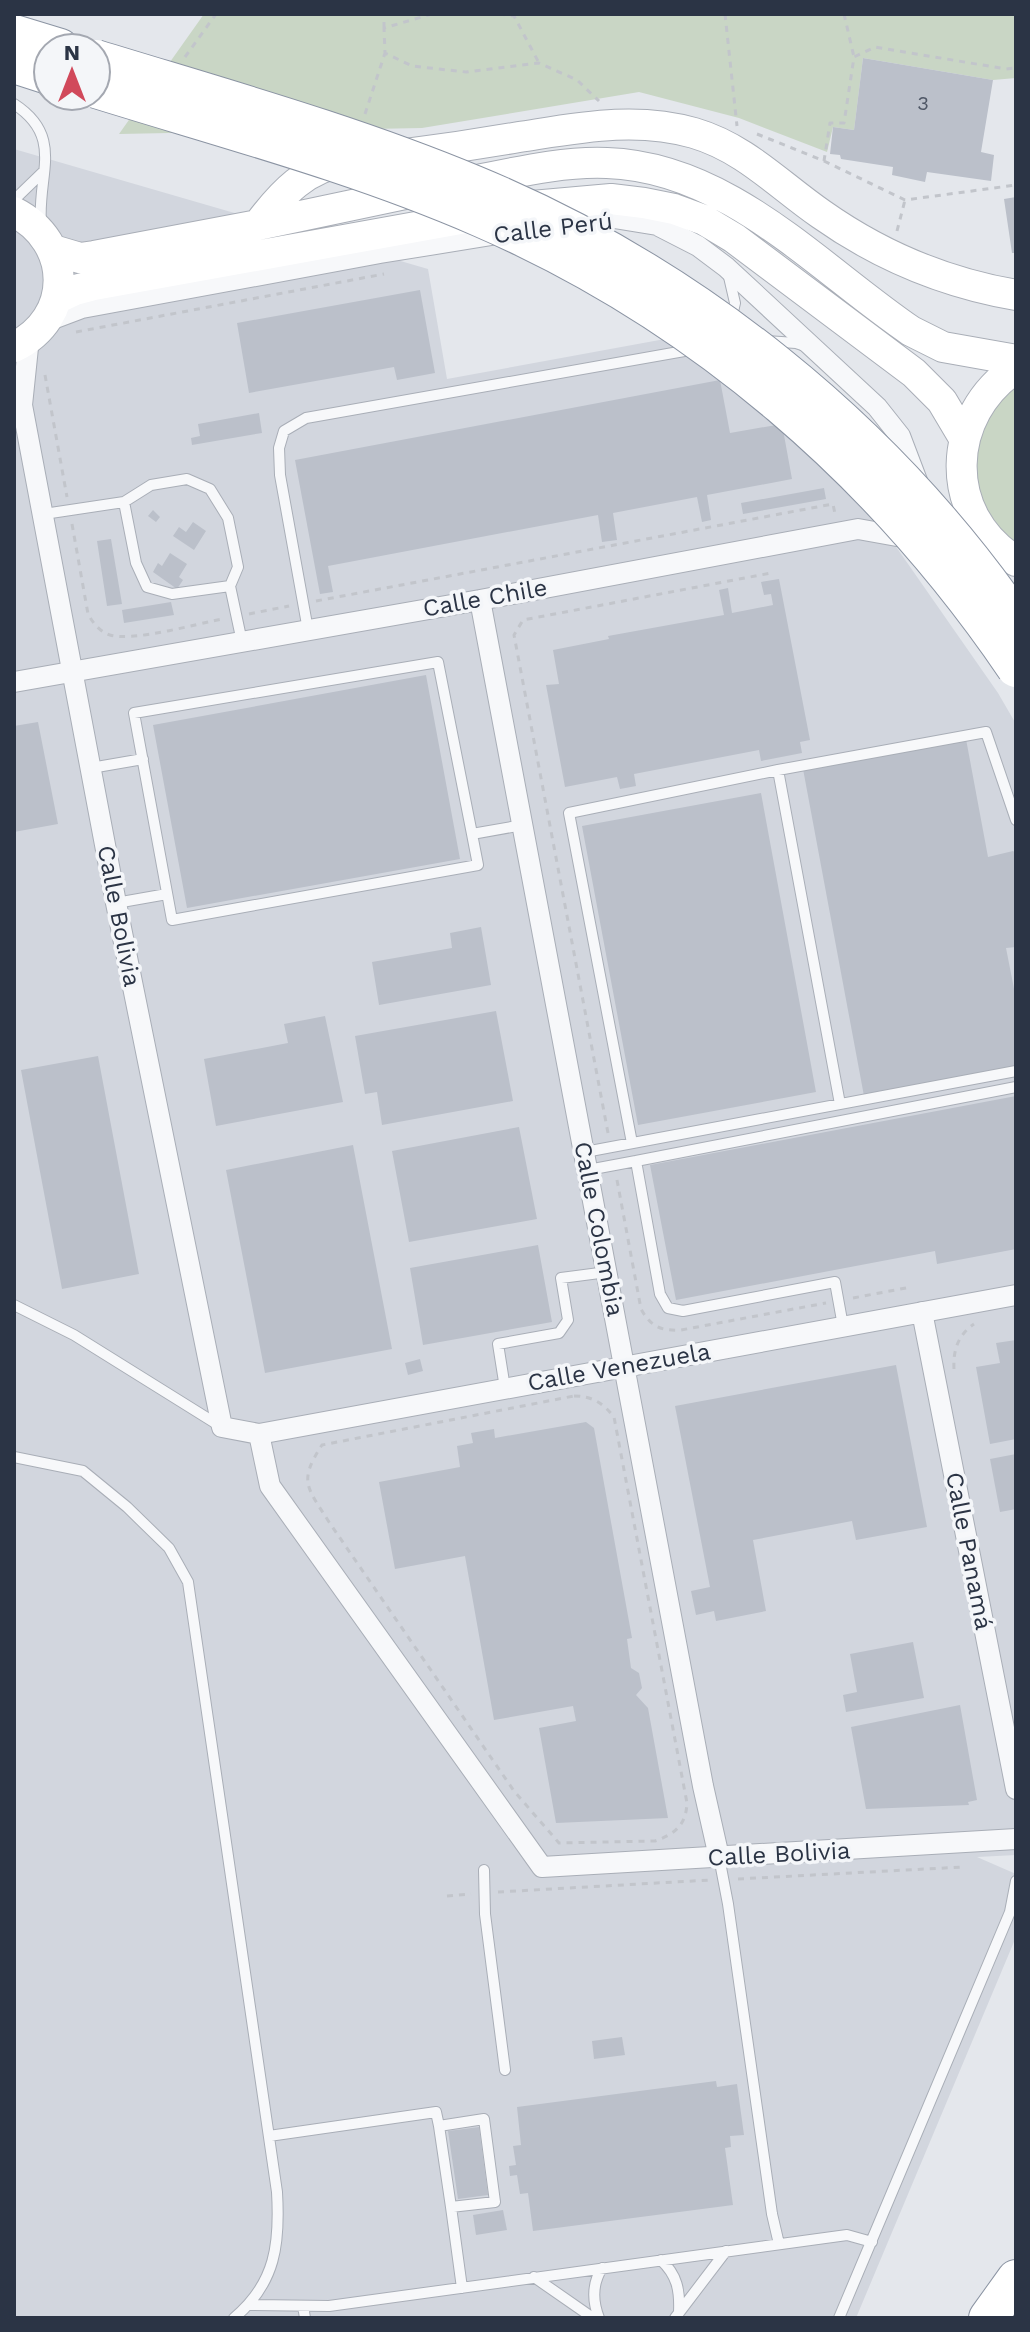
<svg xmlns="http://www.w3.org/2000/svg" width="1030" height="2332" viewBox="0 0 1030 2332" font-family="'Work Sans',sans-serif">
<rect width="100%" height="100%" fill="#e4e7ec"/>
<!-- built -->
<path fill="#d2d6de" d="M14 149 428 269 447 379 665 339 753 399 869 508 998 693 1016 724V1855L977 1857 1016 1874V1937L856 2318H14Z"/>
<!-- green -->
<path fill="#c9d6c5" d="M204 14H1016V78L993 80 863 58 854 130 833 127 827 152 739 118 639 92 422 128 119 134Z
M1016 380V550L976 495V434Z"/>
<!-- building -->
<path fill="#bbc0ca" d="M863 58 993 80 981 152 994 155 991 181 927 172 925 182 892 175 893 167 841 159 840 155 830 154 833 127 854 130Z
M1016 197V253H1012L1004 199Z
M420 290 435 373 397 380 394 367 249 393 237 323Z
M720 380 730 433 782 424 792 479 707 495 711 520 702 522 697 497 613 513 617 540 602 542 598 515 328 566 333 592 320 594 295 460Z
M259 413 262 433 192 445 191 438 200 436 198 424Z
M824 488 826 499 743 514 741 503Z
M153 510 160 517 156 522 148 516Z
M193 522 206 531 194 550 173 536 179 527 186 532Z
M111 539 122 604 107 606 97 541Z
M170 553 187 564 179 577 183 580 177 589 153 572 158 563 162 566Z
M779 579 810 740 800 742 802 753 761 761 759 750 634 774 636 786 620 789 617 777 565 787 546 685 559 684 553 650 609 639 608 636 724 615 719 590 728 588 732 613 773 605 771 594 764 595 761 582Z
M171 602 174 615 124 623 122 610Z
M426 675 460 859 187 908 153 725Z
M38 722 58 824 14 832V726Z
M966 739 988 857 1013 851 1016 853V947L1006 948 1016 999V1068L864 1096 803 769Z
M761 793 816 1092 638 1125 582 826Z
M481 927 491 985 379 1005 372 962 452 948 450 933Z
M496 1011 513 1101 382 1125 377 1092 365 1094 355 1036Z
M325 1016 343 1102 216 1126 204 1059 288 1043 284 1024Z
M98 1056 139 1274 62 1289 21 1070Z
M1016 1096V1249L937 1264 935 1251 676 1300 650 1165Z
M519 1127 537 1219 409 1242 392 1151Z
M353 1145 392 1349 265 1373 226 1170Z
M538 1245 552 1322 423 1345 410 1268Z
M1016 1340V1439L990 1444 976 1367 1000 1363 996 1343Z
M420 1359 423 1371 408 1375 405 1363Z
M896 1365 927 1527 856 1540 852 1521 753 1540 766 1611 716 1621 714 1611 696 1615 691 1591 710 1587 675 1406Z
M586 1422 594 1428 632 1638 627 1639 631 1668 639 1673 642 1688 636 1695 648 1708 668 1818 556 1823 539 1728 576 1721 573 1706 494 1720 465 1556 395 1569 379 1482 460 1467 457 1446 473 1443 471 1433 494 1429 495 1438Z
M1016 1454V1509L1000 1512 990 1459Z
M913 1642 924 1698 846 1712 843 1695 857 1692 850 1654Z
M960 1705 977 1800 968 1802 969 1805 866 1809 851 1727Z
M622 2037 625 2055 594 2059 592 2041Z
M716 2081 717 2087 737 2084 744 2135 730 2136 731 2147 725 2148 733 2205 533 2231 528 2193 520 2194 517 2175 510 2176 509 2166 516 2165 513 2146 521 2145 517 2107Z
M479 2127 488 2195 458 2199 448 2131Z
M503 2210 507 2230 476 2235 473 2215Z"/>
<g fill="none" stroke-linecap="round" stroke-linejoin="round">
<defs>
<path id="lane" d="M14 104C65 137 37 175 41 223
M14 200 44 171
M729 277 735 303 731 320
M766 341 796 343 805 346
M44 514 124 502
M230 586 172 594 147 587 136 563 124 502 151 485 187 479 210 489 228 518 238 567 230 586 242 642
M308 630 280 475 279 448 284 431 306 418 690 350
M91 768 143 759
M778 770 840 1104
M472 834 438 662 134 713 172 920 478 865 472 834 523 825
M116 903 167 894
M632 1143 569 813 778 770 986 732 1016 820
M585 1152 1016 1071
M636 1161 1016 1087
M588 1170 636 1161 660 1294 668 1308 683 1311 835 1282 843 1326
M14 1305 74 1335 220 1426
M505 1388 498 1344 559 1333 568 1320 561 1278 607 1272
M14 1457 83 1471 127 1507 169 1548 188 1582 277 2192C280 2243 276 2283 234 2318
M719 1857 728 1904 772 2214 779 2244
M484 1870 485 1914 505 2070
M484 2119 495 2202 451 2207 439 2126Z
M269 2136 436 2112 439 2126
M451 2207 462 2288
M661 2260C677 2275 680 2290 679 2312
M534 2277 593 2318
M250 2305 329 2306 847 2235 872 2242
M303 2306 305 2318
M599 2318C592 2300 592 2284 602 2268
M675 2318 726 2251
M839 2318 1010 1912 1016 1881"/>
<path id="street" d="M567 223 614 218 657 225 698 246 726 267 877 407 900 436 919 486
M45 322 82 308 380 253 504 233
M29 338 22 405 116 903 222 1427 259 1434 1016 1295
M480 600 703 1786 719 1857
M14 682 480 600 858 529 908 538
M922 1312 1016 1789
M259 1434 270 1486 542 1867 1016 1839"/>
<path id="secondary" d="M399 155C439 150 479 144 519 137 578 128 635 116 694 133 745 148 779 185 821 214 879 255 946 283 1016 295
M462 183C510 174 559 161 607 163 728 167 817 267 911 331L943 347 1016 360
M14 212C73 242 74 318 14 347
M258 225C282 193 306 167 347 161
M53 250 80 258 94 256 258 225 419 191
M56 299 75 290 94 285 532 206 611 199 644 203 674 209 704 220 734 238 914 373 942 401 964 438
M1016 368C946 414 941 515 1016 561"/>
<path id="highway" d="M14 34 60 48
M14 64 48 75
M988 2318 1016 2279"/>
</defs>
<!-- lane casing -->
<use href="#lane" stroke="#a9aeb7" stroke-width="12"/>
<!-- street casing -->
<use href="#street" stroke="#a9aeb7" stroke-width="22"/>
<!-- secondary casing -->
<use href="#secondary" stroke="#a9aeb7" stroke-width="32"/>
<!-- highway casing -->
<use href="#highway" stroke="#8b94a3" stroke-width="40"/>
<!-- path -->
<path stroke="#c2c5cb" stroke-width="3" stroke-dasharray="6 6" stroke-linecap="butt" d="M432 14 384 28 385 53 412 66 466 72 539 63 577 80 599 101
M499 14 514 16 539 63
M725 14 737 126
M844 14 854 57
M384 28V14
M185 57 216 14
M365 114 385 53
M757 134 824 161 830 123H844L854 57 875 47 1006 69 1016 68
M824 161 905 200 1016 185
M897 231 905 200
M76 332 384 274
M45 375 67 497
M72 524 88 614C93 623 99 631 110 635 133 642 196 624 222 619
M316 601 833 504 835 514
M249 614 289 606
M608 1133 514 635 523 620 771 573
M617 1180 641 1309C651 1327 661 1331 681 1330L826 1303
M853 1298 911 1287
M954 1369C953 1350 958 1335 974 1324
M574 1396C592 1396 603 1403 614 1417L687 1803C686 1825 675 1834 655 1841L559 1843 514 1791 329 1522C307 1487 298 1482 322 1445Z
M738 1879 963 1867
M498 1892 710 1880
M447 1896 471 1894"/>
<!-- lane -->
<use href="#lane" stroke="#f7f8fa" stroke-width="10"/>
<!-- street -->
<use href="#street" stroke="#f7f8fa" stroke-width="20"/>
<!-- secondary -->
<use href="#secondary" stroke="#fff" stroke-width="30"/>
<!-- highway -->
<use href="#highway" stroke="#fff" stroke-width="38"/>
<defs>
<path id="highway-bridge" d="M96 59C223 98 353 134 475 185 690 274 883 428 1016 620
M96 89C225 129 357 164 481 218 700 313 883 472 1016 668"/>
</defs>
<!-- highway-bridge casing -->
<use href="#highway-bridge" stroke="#8b94a3" stroke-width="40" stroke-linecap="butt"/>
<!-- highway-bridge -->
<use href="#highway-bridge" stroke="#fff" stroke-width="38"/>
</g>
<g text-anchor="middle" stroke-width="7" stroke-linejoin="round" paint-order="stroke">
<!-- number labels -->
<g font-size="20" fill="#4f5766">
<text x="923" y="110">3</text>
</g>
<!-- street labels -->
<g font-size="24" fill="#2b3445" stroke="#f4f6f9">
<text transform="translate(553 228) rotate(-7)" y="8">Calle Perú</text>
<text transform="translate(485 598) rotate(-10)" y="8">Calle Chile</text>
<text transform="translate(119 916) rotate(79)" y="8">Calle Bolivia</text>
<text transform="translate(599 1229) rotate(79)" y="8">Calle Colombia</text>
<text transform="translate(619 1367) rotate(-10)" y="8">Calle Venezuela</text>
<text transform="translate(969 1551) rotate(79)" y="8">Calle Panamá</text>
<text transform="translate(779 1854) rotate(-3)" y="8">Calle Bolivia</text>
</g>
</g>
<!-- border -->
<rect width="1030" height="2332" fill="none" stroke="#2b3445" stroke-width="32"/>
<!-- north arrow -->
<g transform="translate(72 72)"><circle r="38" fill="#f4f6f9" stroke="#a4a8b1" stroke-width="2"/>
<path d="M0-6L14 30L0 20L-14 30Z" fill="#d1495b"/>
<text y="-12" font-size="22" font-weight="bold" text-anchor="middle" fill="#2b3445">N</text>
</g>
</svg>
